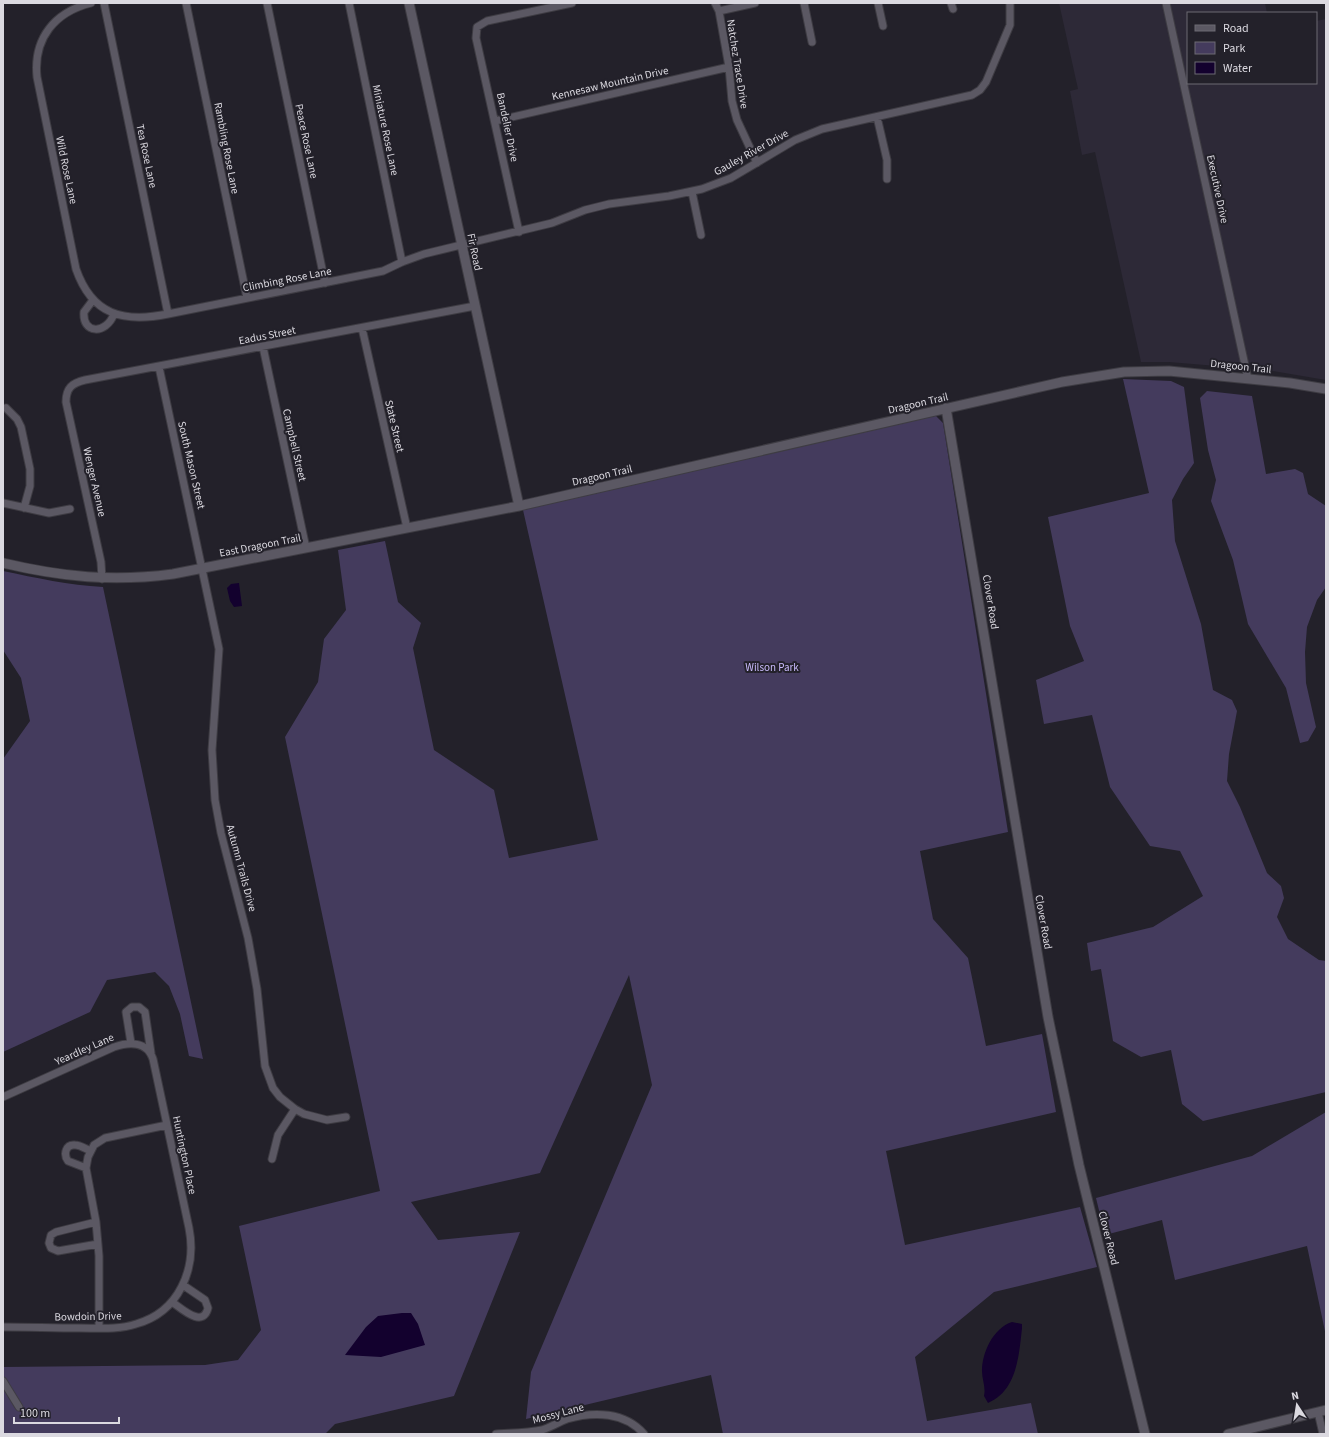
<svg xmlns="http://www.w3.org/2000/svg" width="1329" height="1437" viewBox="0 0 1329 1437" font-family="'Source Sans 3',sans-serif">
<rect width="100%" height="100%" fill="#23212a"/>
<!-- built -->
<path fill="#2d2937" d="M1059 3H1265L1267 13H1188V83H1316V21L1326 19V380L1262 369 1254 363 1235 362 1229 367 1169 362H1141L1095 152 1082 155 1070 91 1078 89Z"/>
<!-- green -->
<path fill="#443b5d" d="M1123 379 1171 381 1184 387 1194 463 1183 479 1172 500 1175 541 1201 624 1213 690 1232 700 1237 711 1229 754 1227 781 1240 807 1267 873 1281 886 1284 898 1277 917 1288 939 1319 960 1326 961V1092L1203 1121 1182 1104 1171 1050 1141 1057 1113 1041 1101 969 1091 971 1087 943 1153 927 1203 896 1180 851 1150 846 1110 787 1092 715 1044 724 1036 680 1084 661 1070 626 1048 517 1149 493Z
M1207 391 1252 396 1266 474 1295 469 1303 473 1308 494 1326 506V587L1317 600 1307 627 1305 652 1306 683 1316 727 1308 741 1300 743 1286 688 1248 624 1233 560 1211 501 1216 480 1208 450 1200 398Z
M930 416H936L943 423 1008 832 920 851 933 919 968 958 986 1046 1042 1034 1056 1112 886 1151 905 1245 1080 1207 1097 1267 994 1292 915 1357 927 1421 1031 1403 1038 1434H723L711 1375 526 1419 531 1372 652 1085 629 975 540 1173 411 1202 438 1240 520 1232 454 1396 335 1424 325 1434H3V1367L205 1365 238 1360 261 1330 239 1226 380 1191 285 737 318 682 324 639 346 610 338 550 385 541 398 602 421 623 413 648 434 750 494 790 509 858 598 840 523 510Z
M3 571C36 578 69 585 103 587L203 1059 189 1056 180 1014 169 986 155 972 107 980 90 1012 3 1052V759L30 721 21 678 3 650Z
M1326 1112V1336L1307 1246 1175 1280 1162 1220 1105 1235 1096 1198 1252 1156Z"/>
<!-- water -->
<path fill="#13012e" d="M239 583 242 606 234 607 230 601 227 588 231 584Z
M402 1313H411L418 1324 425 1345 381 1357 345 1355 366 1327 378 1316Z
M1012 1322 1022 1324V1328C1019 1355 1017 1391 988 1403L984 1396C986 1387 982 1380 982 1371 982 1353 993 1328 1012 1322Z"/>
<g fill="none" stroke-linecap="round" stroke-linejoin="round">
<defs>
<path id="minor" d="M91 3C55 12 33 38 37 77L76 269C92 315 123 323 168 314L383 271 402 262 424 254 552 223 585 210 609 204 669 196 702 189 731 178 795 140 822 129 972 95 980 90 986 82 1010 25V3
M104 3 168 314
M186 3 247 298
M267 3 325 283
M349 3 402 262
M715 3 719 11 729 67 732 101 737 120 757 163
M804 3 812 42
M878 3 883 26
M951 3 953 9
M1166 3 1248 379
M719 11 755 3
M877 117 887 160V179
M495 121 729 67
M692 192 701 235
M519 232 476 38 477 27 487 21 572 3
M93 300 84 312C82 334 106 335 114 314
M362 328 407 528
M263 347 306 548
M159 367 219 649 212 750 215 800 221 833 248 938 257 989 265 1066 273 1088 280 1097 295 1109 304 1114 327 1120 346 1117
M6 408 17 419 21 427 30 469V486L24 508
M3 503 49 513 70 509
M102 579 101 562 66 402C66 388 72 383 85 380L475 306
M131 1043 126 1012 132 1007H139L145 1012 151 1053
M3 1097 114 1047C129 1042 147 1041 153 1059L189 1228C197 1269 179 1312 136 1324 118 1330 98 1328 79 1328 54 1328 28 1327 3 1327
M272 1159 278 1135 295 1109
M86 1168 68 1161C63 1154 66 1144 75 1145 80 1145 86 1149 91 1151
M96 1222 56 1232 51 1235 49 1243 51 1248 58 1251 98 1244
M172 1302C181 1308 203 1329 208 1308L205 1300 183 1285
M99 1328V1256L96 1222 86 1168 88 1157 94 1145 105 1138 167 1125
M3 1381 19 1407
M1318 1412 1323 1434
M496 1434C511 1433 527 1433 542 1430 551 1427 559 1422 567 1419 594 1411 625 1412 644 1434"/>
<path id="tertiary" d="M409 3 519 506
M946 408 1048 1017 1079 1165 1145 1434
M3 563C62 577 113 582 173 574L519 506 1062 382 1124 372 1169 371 1290 383 1326 389
M1228 1434 1326 1410"/>
</defs>
<!-- minor casing -->
<use href="#minor" stroke="#3e3c43" stroke-width="9"/>
<!-- tertiary casing -->
<use href="#tertiary" stroke="#3e3c43" stroke-width="11"/>
<!-- minor -->
<use href="#minor" stroke="#5b5863" stroke-width="7"/>
<!-- tertiary -->
<use href="#tertiary" stroke="#5b5863" stroke-width="9"/>
</g>
<g text-anchor="middle" stroke-width="4" stroke-linejoin="round" paint-order="stroke">
<!-- street labels -->
<g font-size="11" fill="#dbd9e0" stroke="#23212a">
<text transform="translate(738 64) rotate(81)" y="4">Natchez Trace Drive</text>
<text transform="translate(610 83) rotate(-13)" y="4">Kennesaw Mountain Drive</text>
<text transform="translate(508 127) rotate(78)" y="4">Bandelier Drive</text>
<text transform="translate(386 130) rotate(78)" y="4">Miniature Rose Lane</text>
<text transform="translate(307 141) rotate(78)" y="4">Peace Rose Lane</text>
<text transform="translate(227 148) rotate(79)" y="4">Rambling Rose Lane</text>
<text transform="translate(751 152) rotate(-29)" y="4">Gauley River Drive</text>
<text transform="translate(147 156) rotate(78)" y="4">Tea Rose Lane</text>
<text transform="translate(67 170) rotate(78)" y="4">Wild Rose Lane</text>
<text transform="translate(1218 189) rotate(78)" y="4">Executive Drive</text>
<text transform="translate(475 252) rotate(78)" y="4">Fir Road</text>
<text transform="translate(287 279) rotate(-11)" y="4">Climbing Rose Lane</text>
<text transform="translate(267 335) rotate(-11)" y="4">Eadus Street</text>
<text transform="translate(1241 366) rotate(6)" y="4">Dragoon Trail</text>
<text transform="translate(918 403) rotate(-13)" y="4">Dragoon Trail</text>
<text transform="translate(395 426) rotate(77)" y="4">State Street</text>
<text transform="translate(295 445) rotate(77)" y="4">Campbell Street</text>
<text transform="translate(192 465) rotate(77)" y="4">South Mason Street</text>
<text transform="translate(602 475) rotate(-13)" y="4">Dragoon Trail</text>
<text transform="translate(95 482) rotate(77)" y="4">Wenger Avenue</text>
<text transform="translate(260 545) rotate(-11)" y="4">East Dragoon Trail</text>
<text transform="translate(991 602) rotate(81)" y="4">Clover Road</text>
<text transform="translate(242 868) rotate(75)" y="4">Autumn Trails Drive</text>
<text transform="translate(1044 922) rotate(80)" y="4">Clover Road</text>
<text transform="translate(84 1049) rotate(-24)" y="4">Yeardley Lane</text>
<text transform="translate(185 1155) rotate(78)" y="4">Huntington Place</text>
<text transform="translate(1109 1238) rotate(76)" y="4">Clover Road</text>
<text transform="translate(88 1316) rotate(-1)" y="4">Bowdoin Drive</text>
<text transform="translate(558 1413) rotate(-15)" y="4">Mossy Lane</text>
</g>
<!-- park labels -->
<g font-size="11" fill="#c9bafb" stroke="#23212a">
<text x="772" y="671">Wilson Park</text>
</g>
</g>
<!-- border -->
<rect width="1329" height="1437" fill="none" stroke="#dbd9e0" stroke-width="8"/>
<!-- legend -->
<rect x="1187" y="12" width="130" height="72" fill="#23212a" stroke="#6d6b73"/>
<rect x="1195" y="25" width="20" height="6" fill="#5b5863" stroke="#6d6b73"/>
<text x="1223" y="32" font-size="12" fill="#dbd9e0">Road</text>
<rect x="1195" y="42" width="20" height="12" fill="#443b5d" stroke="#6d6b73"/>
<text x="1223" y="52" font-size="12" fill="#dbd9e0">Park</text>
<rect x="1195" y="62" width="20" height="12" fill="#13012e" stroke="#6d6b73"/>
<text x="1223" y="72" font-size="12" fill="#dbd9e0">Water</text>
<!-- north arrow -->
<g transform="translate(1297 1405) rotate(348)" stroke="#23212a" stroke-width="3" paint-order="stroke">
<path d="M0-3L7 15L0 10L-7 15Z" fill="#dbd9e0"/>
<text y="-6" font-size="11" font-weight="bold" text-anchor="middle" fill="#dbd9e0">N</text>
</g>
<!-- scale -->
<path d="M14 1417v6h105v-6" fill="none" stroke="#dbd9e0" stroke-width="2"/>
<text x="20" y="1417" font-size="12" fill="#dbd9e0" stroke="#23212a" stroke-width="3" paint-order="stroke">100 m</text>
</svg>
